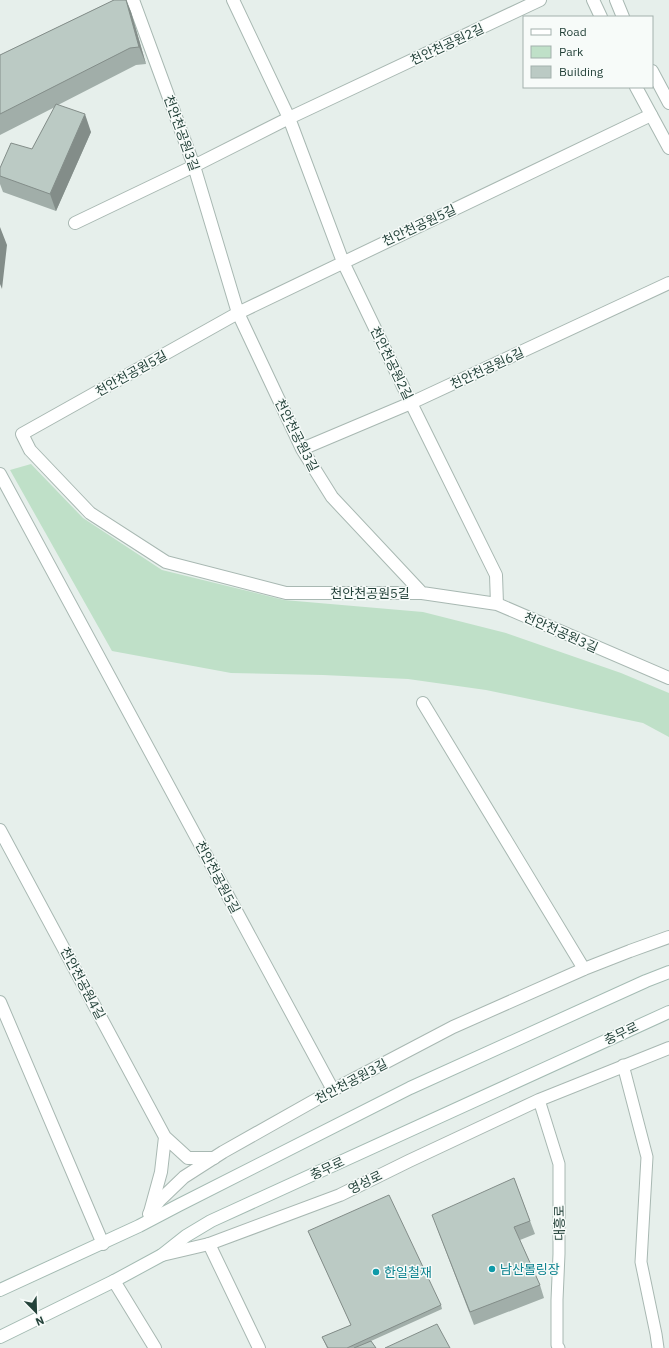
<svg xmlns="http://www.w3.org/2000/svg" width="669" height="1348" viewBox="0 0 669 1348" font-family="'IBM Plex Sans','Noto Sans KR',sans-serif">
<rect width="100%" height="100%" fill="#e6efeb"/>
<!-- green -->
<path fill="#bfe0c8" d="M31 464 83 518 162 570 284 600 423 612 506 633 621 673 669 693V737L643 723 486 690 408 679 323 675 231 673 112 651 10 470Z"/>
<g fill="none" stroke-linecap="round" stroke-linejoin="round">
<defs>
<path id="service" d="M623 1065 647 1157 641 1262 656 1334 658 1348
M539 1100 559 1164V1254L557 1300V1345L559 1348"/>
<path id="minor" d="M133 0 194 166 238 313 302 449 332 497 422 593 497 604 669 678
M233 0 289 118 343 262 411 403 496 575 497 604
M75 223 194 166 289 118 540 0
M302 449 411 403 669 283
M0 474 333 1090
M422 593H286L166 562 90 513 30 450 22 434 238 313 651 115
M423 703 584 969
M0 1002 103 1244
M149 1214 159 1201 184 1177 223 1152 333 1090 453 1027 584 969 630 951 669 937
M162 1255 209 1244 340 1195 409 1161 539 1100 669 1048
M114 1281 155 1348"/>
<path id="tertiary" d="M593 0 601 17
M616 0 623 17
M652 71 669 103
M636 87 669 148
M0 830 165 1137 188 1158H214
M150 1212 161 1172 165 1137
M209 1244 259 1348"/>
<path id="secondary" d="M0 1290 139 1226 179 1205 410 1088 646 981 669 972
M0 1337 114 1281 162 1255 186 1236 211 1221 669 1012"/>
</defs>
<!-- service casing -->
<use href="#service" stroke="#a8b8b2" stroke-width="13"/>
<!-- minor casing -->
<use href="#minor" stroke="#a8b8b2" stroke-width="14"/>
<!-- tertiary casing -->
<use href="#tertiary" stroke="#a8b8b2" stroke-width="14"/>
<!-- secondary casing -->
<use href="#secondary" stroke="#a4bbb3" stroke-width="14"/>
<!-- service -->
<use href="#service" stroke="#fff" stroke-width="11"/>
<!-- minor -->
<use href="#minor" stroke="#fff" stroke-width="12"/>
<!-- tertiary -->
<use href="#tertiary" stroke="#fff" stroke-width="12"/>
<!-- secondary -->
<use href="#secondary" stroke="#fff" stroke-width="12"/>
</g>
<!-- wall -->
<path fill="#a1aea9" d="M114 0H126L131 12 146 64 136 65 58 105 91 132 56 211 3 192 0 184V168L32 149 55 107 0 135V55Z
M514 1178 535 1234 520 1240 540 1285 544 1298 474 1325 437 1228Z
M308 1231 441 1305 442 1309 371 1341 376 1348H327L322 1337 351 1325Z"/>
<!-- shaded-wall -->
<path fill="#838d89" d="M126 0 131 12 146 64 139 47Z
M85 114 91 132 56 211 50 194Z
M0 227 7 245 2 289 0 284Z"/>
<!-- building -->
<path fill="#bbcac4" stroke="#838d89" d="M114 0H126L139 47 130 48 0 114V55Z
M56 104 85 114 50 194 0 176V168L11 143 32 149Z
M514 1178 530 1221 514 1227 540 1285 470 1312 432 1215Z
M389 1195 441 1305 347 1348H328L322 1337 351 1325 308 1231Z
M437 1324 450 1348H385Z
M371 1341 376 1348H354Z"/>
<!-- markers -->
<g fill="#0f9aa8" stroke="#f7fbf9" stroke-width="1.5">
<circle cx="492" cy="1269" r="4"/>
<circle cx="376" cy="1272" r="4"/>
</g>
<g text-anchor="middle" stroke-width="3" stroke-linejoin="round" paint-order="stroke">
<!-- street labels -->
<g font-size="13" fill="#24423a" stroke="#f7fbf9">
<text transform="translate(447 44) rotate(-25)" y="5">천안천공원2길</text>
<text transform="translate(182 133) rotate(70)" y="5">천안천공원3길</text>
<text transform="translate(419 225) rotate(-25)" y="5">천안천공원5길</text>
<text transform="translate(392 363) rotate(64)" y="5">천안천공원2길</text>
<text transform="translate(487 368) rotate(-25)" y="5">천안천공원6길</text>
<text transform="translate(131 373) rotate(-29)" y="5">천안천공원5길</text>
<text transform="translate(297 435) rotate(63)" y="5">천안천공원3길</text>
<text x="370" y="598">천안천공원5길</text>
<text transform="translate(561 632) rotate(24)" y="5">천안천공원3길</text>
<text transform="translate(218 877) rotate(62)" y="5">천안천공원5길</text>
<text transform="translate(83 983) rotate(62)" y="5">천안천공원4길</text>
<text transform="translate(621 1033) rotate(-25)" y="5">충무로</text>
<text transform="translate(351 1081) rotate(-28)" y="5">천안천공원3길</text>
<text transform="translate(327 1168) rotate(-25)" y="5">충무로</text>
<text transform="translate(365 1182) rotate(-26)" y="5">영성로</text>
<text transform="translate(559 1223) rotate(-91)" y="5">대흥로</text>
</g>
<!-- culture labels -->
<g font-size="13" fill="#0d838f" stroke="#f7fbf9" text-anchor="start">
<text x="500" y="1274">남산볼링장</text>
<text x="384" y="1277">한일철재</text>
</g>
</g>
<!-- legend -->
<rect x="523" y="16" width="130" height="72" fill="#f7fbf9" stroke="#a3b1ad"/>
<rect x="531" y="29" width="20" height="6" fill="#ffffff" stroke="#a3b1ad"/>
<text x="559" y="36" font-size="12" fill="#24423a">Road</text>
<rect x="531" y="46" width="20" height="12" fill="#bfe0c8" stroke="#a3b1ad"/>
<text x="559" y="56" font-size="12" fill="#24423a">Park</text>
<rect x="531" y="66" width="20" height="12" fill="#bbcac4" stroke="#a3b1ad"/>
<text x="559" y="76" font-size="12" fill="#24423a">Building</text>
<!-- north arrow -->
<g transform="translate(36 1312) rotate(157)" stroke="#f7fbf9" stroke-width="3" paint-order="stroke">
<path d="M0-3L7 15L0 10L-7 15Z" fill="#24423a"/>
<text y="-6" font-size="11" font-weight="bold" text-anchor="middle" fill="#24423a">N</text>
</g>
</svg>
